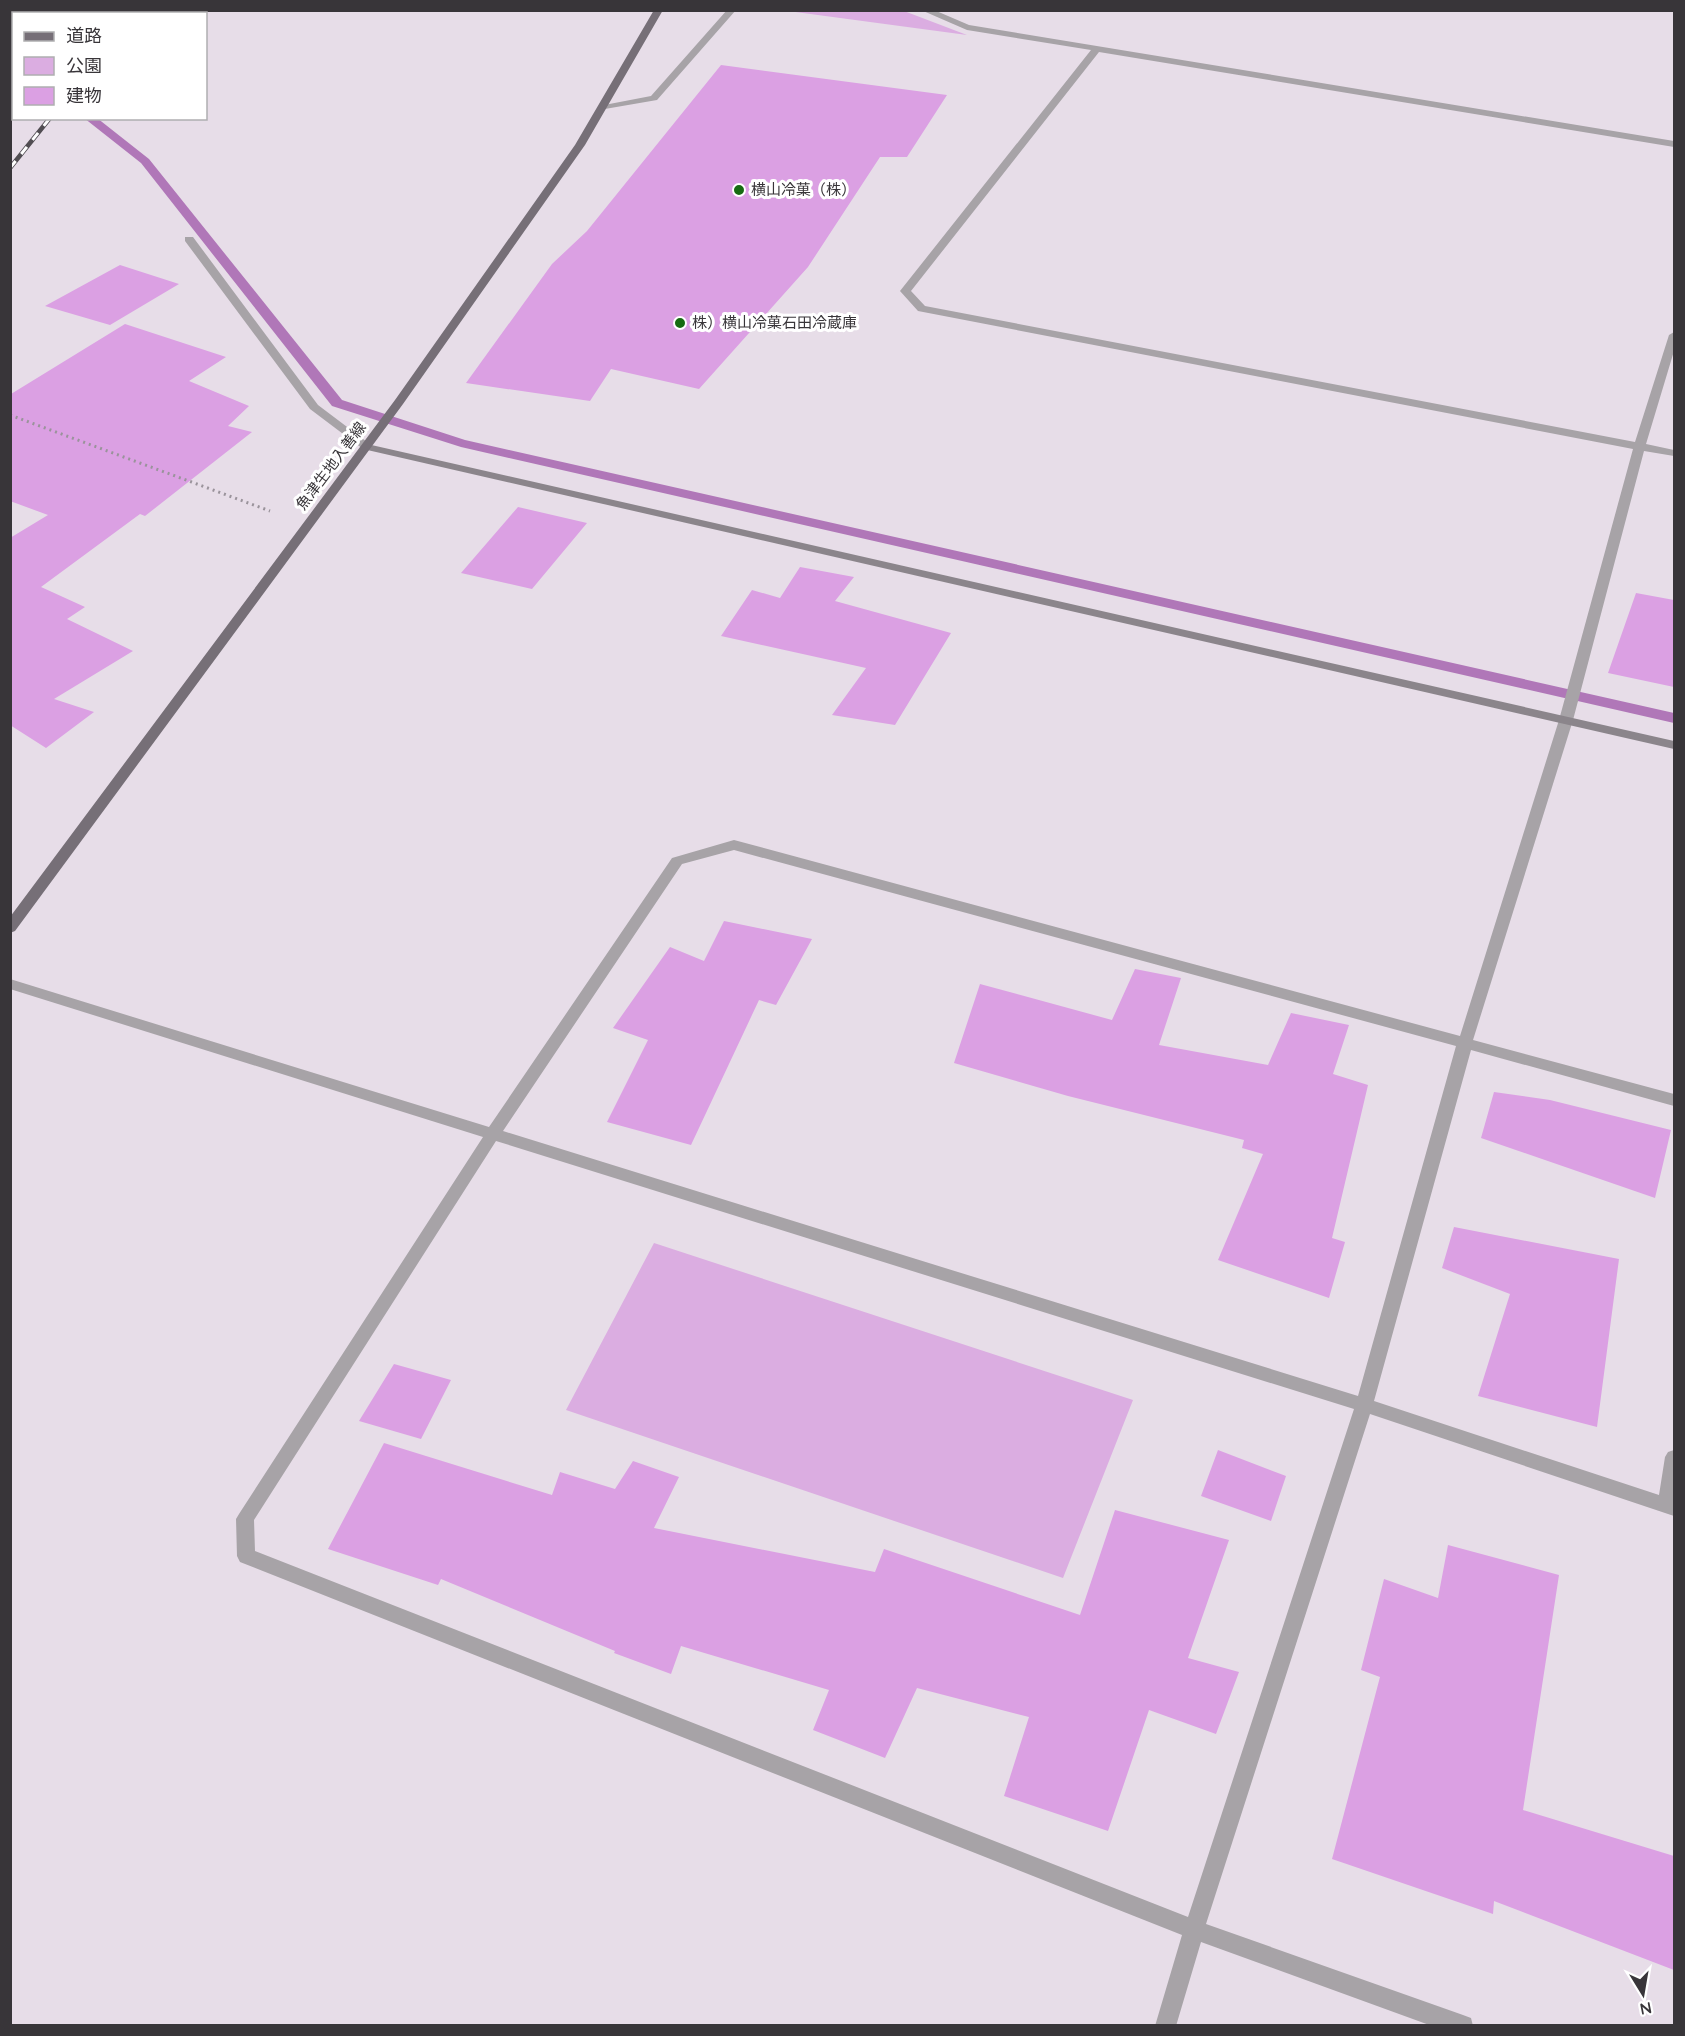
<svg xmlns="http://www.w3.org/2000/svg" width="1685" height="2036" viewBox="0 0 1685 2036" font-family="Quicksand,'Noto Sans JP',sans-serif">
<rect width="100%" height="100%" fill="#e7dde8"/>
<!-- green -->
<path fill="#dbade1" d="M788 11H904L967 35Z
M654 1243 1133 1400 1063 1578 566 1410Z"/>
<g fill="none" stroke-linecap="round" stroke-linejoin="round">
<!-- stream -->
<path fill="#b077b8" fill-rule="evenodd" d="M12 10H22L24 14H14Z
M84 118H97L149 159 342 400 465 440 1674 713V723L461 447 332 406 141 163Z"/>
</g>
<!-- building -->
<path fill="#dba0e3" d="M721 65 947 95 907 157H880L808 267 699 389 611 369 590 401 466 383 552 264 587 231Z
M120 265 179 284 110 325 45 306Z
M125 324 226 357 189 381 249 406 228 426 252 432 145 516 140 514 41 587 85 607 67 619 133 651 54 699 94 712 46 748 10 725V538L48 515 10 501 11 394Z
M518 507 587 523 532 589 461 573Z
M800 567 854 577 835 601 951 633 895 725 832 715 866 668 721 636 752 590 780 598Z
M1636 593 1674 600V687L1608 673Z
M724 921 812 939 776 1005 759 1000 691 1145 607 1122 648 1040 613 1028 670 947 704 961Z
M1135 969 1181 978 1159 1045 1268 1065 1291 1013 1349 1025 1333 1074 1368 1085 1332 1238 1345 1242 1329 1298 1218 1260 1263 1154 1242 1148 1244 1140 1068 1096 954 1063 980 984 1112 1020Z
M1494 1092 1550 1100 1671 1130 1655 1198 1481 1138Z
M1454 1227 1619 1259 1597 1427 1478 1396 1510 1294 1442 1268Z
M394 1364 451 1380 421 1439 359 1421Z
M384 1443 552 1495 560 1472 615 1489 633 1461 679 1477 654 1528 875 1572 884 1549 1080 1615 1115 1510 1229 1540 1188 1658 1239 1672 1216 1734 1149 1710 1108 1831 1004 1796 1029 1717 917 1688 885 1758 813 1730 829 1690 681 1646 671 1674 614 1653 615 1651 441 1579 438 1585 328 1549Z
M1218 1450 1286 1476 1271 1521 1201 1496Z
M1448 1545 1559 1575 1523 1810 1674 1856V1970L1494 1901 1493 1914 1332 1859 1380 1677 1361 1670 1384 1579 1438 1598Z"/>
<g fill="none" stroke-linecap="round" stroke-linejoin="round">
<!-- path-far1 -->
<path stroke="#9a939b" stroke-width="2" stroke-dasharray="2 3" stroke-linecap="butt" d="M10 75 14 77"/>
<!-- path -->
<path stroke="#9a939b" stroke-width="3" stroke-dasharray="2 4" stroke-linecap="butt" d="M10 415 270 511"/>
<!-- street -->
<path fill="#a7a3a7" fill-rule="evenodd" d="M727 10H736L657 100 599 110V106L651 96Z
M921 10H934L969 25 1674 141V147L1099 52 911 291 925 306 1635 442 1669 335 1674 332V351L1646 444 1674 450V456L1644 451 1573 720 1473 1040 1674 1094V1106L1471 1050 1374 1401 1659 1495 1665 1457 1668 1452 1674 1450V1516L1370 1414 1206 1924 1463 2015 1471 2018 1473 2026H1432L1201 1942 1176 2026H1155L1182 1935 240 1562 237 1556 236 1519 239 1514 483 1137 10 989V979L489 1127 672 858 734 840 1460 1036 1559 720 1633 449 918 311 900 291 1091 50 967 30ZM734 850 1456 1046 1358 1396 503 1131 682 864ZM496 1141 1354 1409 1188 1917 255 1551 254 1520Z
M185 237H193L318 405 371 445V449H363L310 409 185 241Z"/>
<!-- secondary -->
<path fill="#8b858b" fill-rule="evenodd" d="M367 444 1674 741V749L363 449V445Z"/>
<!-- primary -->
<path fill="#766f77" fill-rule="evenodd" d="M654 10H663L585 145 403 404 15 931 10 933V917L395 400 575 145Z"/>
<defs>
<path id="rail" d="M134 14 136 10
M10 168 50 118"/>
</defs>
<!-- rail casing -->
<use href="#rail" stroke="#514d52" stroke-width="4.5"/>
<!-- rail -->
<use href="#rail" stroke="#fff" stroke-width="3" stroke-dasharray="9" stroke-linecap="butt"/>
</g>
<!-- markers -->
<g fill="#166b12" stroke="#fff" stroke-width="2">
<circle cx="739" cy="190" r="6"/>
<circle cx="680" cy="323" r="6"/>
</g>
<g text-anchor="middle" stroke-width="6" stroke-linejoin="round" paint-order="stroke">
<!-- far-poi labels -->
<g font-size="15" fill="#383539" stroke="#fff" text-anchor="start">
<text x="751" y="195">横山冷菓（株）</text>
<text x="692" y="328">株）横山冷菓石田冷蔵庫</text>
</g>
<!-- far-street labels -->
<g font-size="15" fill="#383539" stroke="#fff">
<text transform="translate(331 466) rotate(-53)" y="5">魚津生地入善線</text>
</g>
</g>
<!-- border -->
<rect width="1685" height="2036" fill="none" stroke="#383539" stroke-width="24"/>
<!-- legend -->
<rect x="12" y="12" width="195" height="108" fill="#ffffff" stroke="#afaeb0" stroke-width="1.5"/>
<rect x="24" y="32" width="30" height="9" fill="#766f77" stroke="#afaeb0" stroke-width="1.5"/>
<text x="66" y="42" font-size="18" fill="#383539">道路</text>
<rect x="24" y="57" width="30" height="18" fill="#dbade1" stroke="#afaeb0" stroke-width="1.5"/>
<text x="66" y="72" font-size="18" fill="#383539">公園</text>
<rect x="24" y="87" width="30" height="18" fill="#dba0e3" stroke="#afaeb0" stroke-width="1.5"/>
<text x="66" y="102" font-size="18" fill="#383539">建物</text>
<!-- north arrow -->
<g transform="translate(1643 1994) rotate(169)" stroke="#ffffff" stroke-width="4.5" paint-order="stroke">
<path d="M0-4.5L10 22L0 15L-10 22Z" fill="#383539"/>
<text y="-9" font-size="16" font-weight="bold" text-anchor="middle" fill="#383539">N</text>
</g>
</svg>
